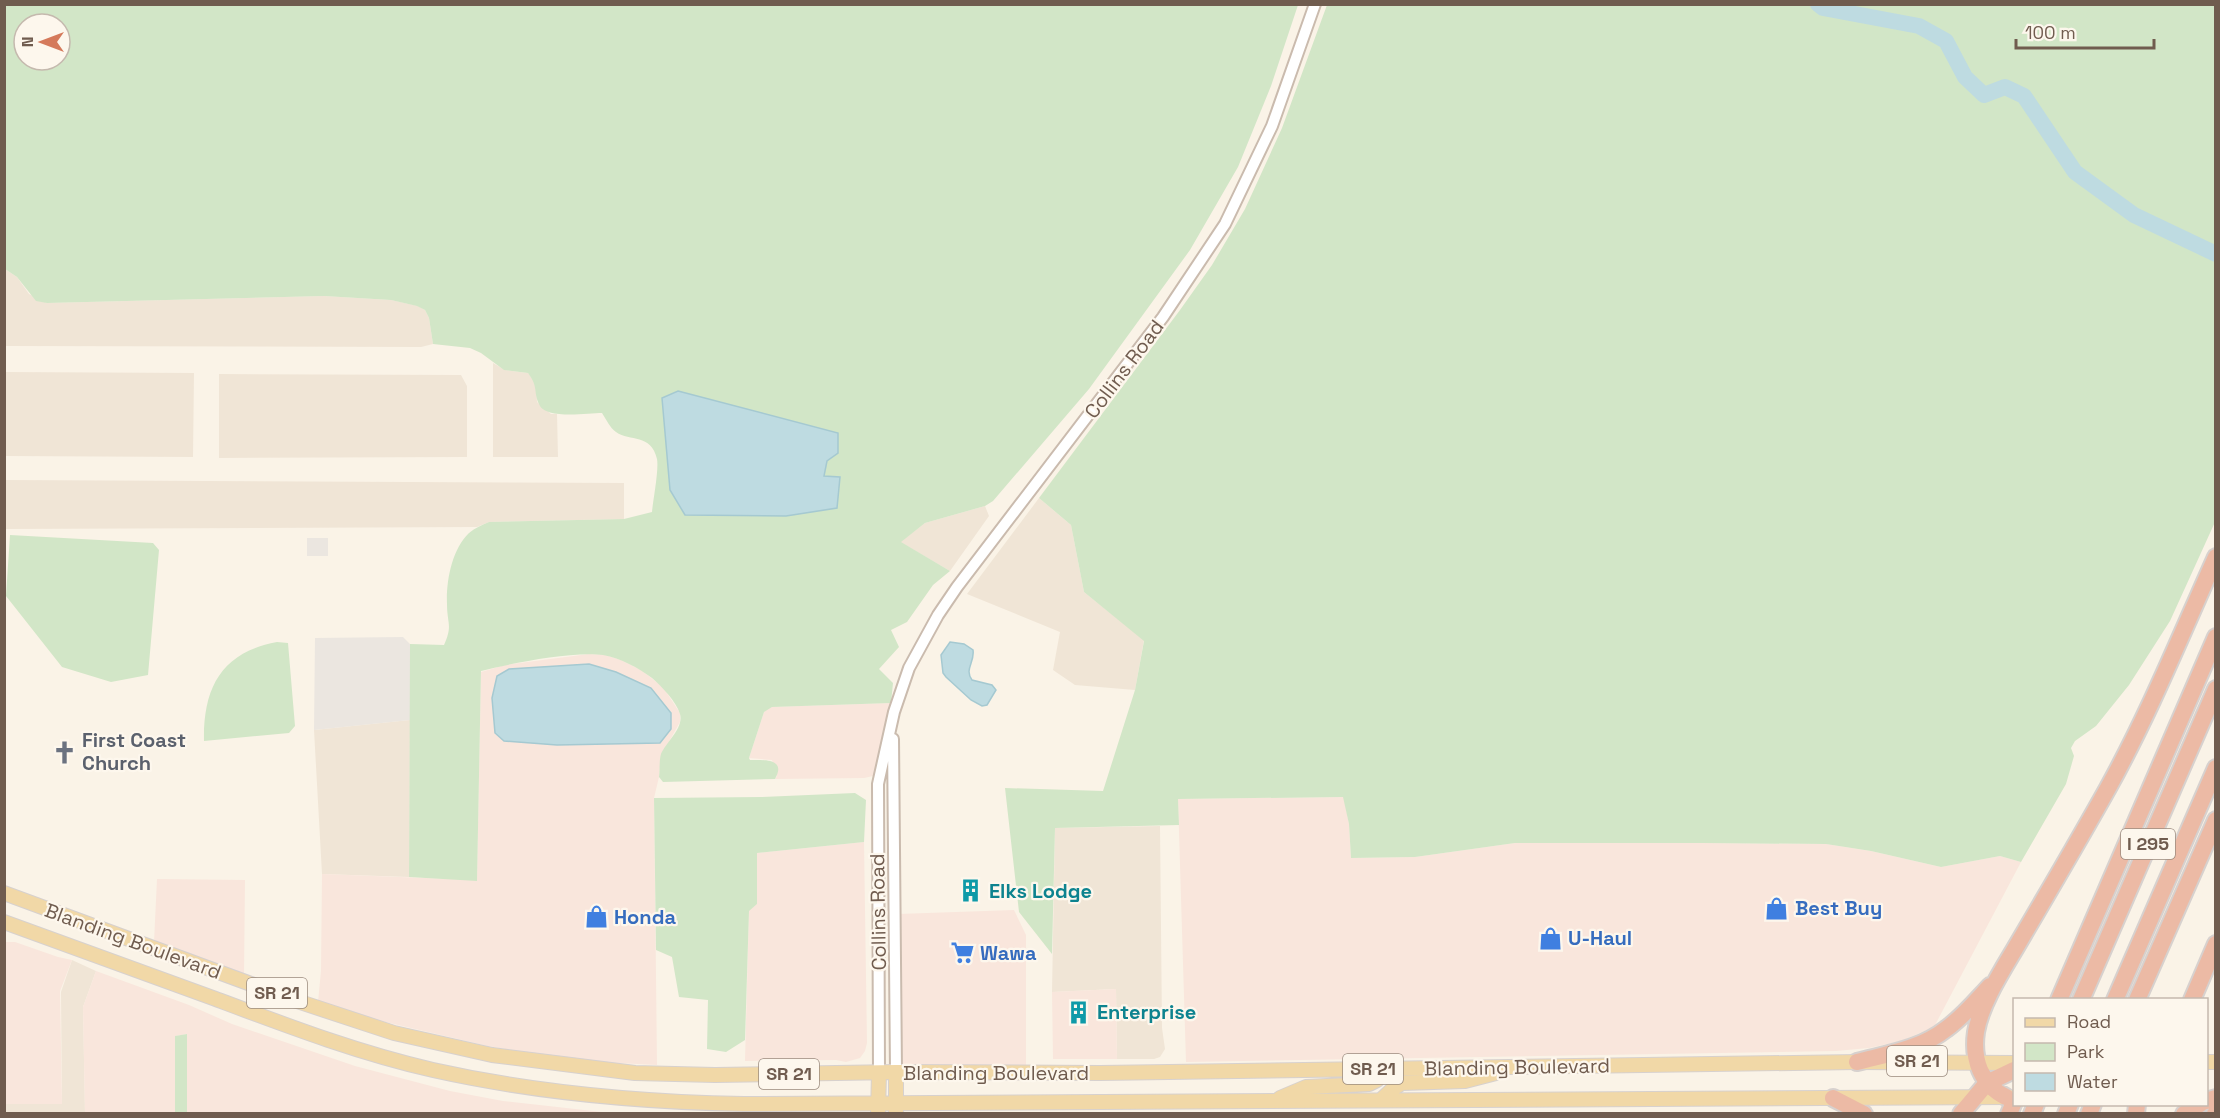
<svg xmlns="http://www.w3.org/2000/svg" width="2220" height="1118" viewBox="0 0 2220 1118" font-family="'Space Grotesk',sans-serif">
<rect width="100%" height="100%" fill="#faf3e7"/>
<!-- residential -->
<path fill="#f0e5d6" d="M5 269 17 277 29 294 47 303 324 296 391 300 418 306 425 310 429 318 433 344 421 347 5 346Z
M493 363 505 370 528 373 536 383 537 402 551 414H557L558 457H493Z
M5 372 194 373 193 457 5 456Z
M219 374 461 375 467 386V457L219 458Z
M4 480 624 483V519L489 522 477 527 5 529Z
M1039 498 1071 525 1084 592 1144 640 1135 690 1075 685 1053 670 1060 632 967 594Z
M985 506 989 516 950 571 900 542 925 523Z
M410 720 409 877 322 874 314 730Z
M1160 826 1162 1028 1165 1049 1160 1057 1154 1059H1117L1116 989 1052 992 1055 828Z
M72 960 96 971 83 1007 85 1113 5 1114V1104H62L61 992Z"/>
<!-- commercial -->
<path fill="#f9e6dc" d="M589 654 605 655 621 660 641 670 663 687 680 713V722L661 756 659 777 654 798 657 1065 579 1061 488 1046 368 1018 318 1002 321 971 322 874 477 880 481 672 505 665Z
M891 703 877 768 873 776 864 778 775 779 777 776 772 760 749 758 764 712 767 709 772 707Z
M1344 797 1349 824 1351 858 1415 857 1515 843H1702L1826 844 1871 851 1941 867 2000 856 2021 862 1934 1027 1901 1041 1869 1048 1836 1051 1186 1062 1178 799Z
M864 842 867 1043 865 1051 860 1058 846 1062 836 1060 745 1061 749 910 757 904V853Z
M157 879 245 880 244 975 154 942Z
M1014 910 1026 935V1067L899 1069 898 914Z
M4 942H15L58 957 72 960 60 991 62 1104H5Z
M96 971 189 1005 232 1024 355 1066 450 1091 503 1101 611 1113H187V1034L175 1036V1113H85L83 1007Z
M1116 989 1117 1059H1053L1052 992Z"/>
<!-- industrial -->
<path fill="#ebe6e0" d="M307 538H328V556H307Z
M403 637 410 644V720L314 730 315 638Z"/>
<!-- green -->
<path fill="#d2e6c7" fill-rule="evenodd" d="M5 5H1298L1271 86 1238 167 1190 250 1089 389 993 501 985 506 925 523 901 542 950 571 933 585 907 622 891 630 899 647 879 669 893 683 891 703 772 707 764 712 749 758 750 760C763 760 787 758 775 779L663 782 659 777C660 770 659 761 661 754 666 742 684 728 680 714 676 701 662 687 652 678 638 668 621 658 603 655 572 651 513 663 481 671L477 881 409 877 410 644 444 645C453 625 447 624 447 604 446 581 452 549 469 533 475 528 482 525 489 522L624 519 652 512C653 500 659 470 657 459 651 433 630 442 616 432 610 428 606 419 602 413 587 413 545 420 539 404 533 391 539 388 528 373L504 370 481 353 470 348 433 344 429 318 425 310 417 306 391 300 324 296 47 303 36 301 17 277 5 269ZM24 24H60V60H24ZM678 391 827 461 824 477Z
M1327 5H2215V522L2170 621 2129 685 2096 726 2075 741 2071 748 2074 756 2066 784 2021 862 2000 856 1941 867 1871 851 1826 844 1702 843H1515L1415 857 1351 858 1349 824 1343 797 1178 799 1179 825 1055 828 1052 954 1019 912 1005 788 1103 791 1135 690 1144 641 1084 592 1071 525 1039 498 1180 310 1212 265 1245 209 1282 128Z
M10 535 153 543 159 550 148 675 111 682 62 667 6 596Z
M277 642 288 643 295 726 289 733 204 741C203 687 222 652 277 642Z
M855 793 866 800 864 842 757 853V904L749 911 745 1040 726 1052 707 1049 708 1000 679 997 672 957 656 950 654 798 762 797Z
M187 1034V1113H175V1036Z"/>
<!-- water -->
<path fill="#bedbe1" stroke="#a5c9d1" stroke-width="1.5" d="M678 391 838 433V453L827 461 824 476 840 477 837 508 786 516 685 515 670 490 662 398Z
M950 642 964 644 973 650C975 662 964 669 972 680L992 685 996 690 987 705 982 706 971 700 946 677 943 673 941 655Z
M589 664 616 672 651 688 671 713V729L660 743 557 745 504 741 495 733 492 698 497 676 509 669Z"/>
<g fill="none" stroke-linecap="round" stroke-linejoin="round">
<!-- river -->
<path stroke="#bedbe1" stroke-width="16" d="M1818 4 1823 8 1919 26 1946 41 1965 77 1984 95 2005 87 2024 96 2075 172 2134 215 2216 254"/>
<defs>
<path id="minor" d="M893 739 896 1072
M879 1073 878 784 894 712 909 668 938 615 957 587 1163 317 1225 224 1272 126 1315 4"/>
<path id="major" d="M4 893 297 1001 394 1033 492 1055 635 1073 715 1075 896 1072 1100 1073 1857 1062 2014 1063
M4 922C74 948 144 973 213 998 285 1025 358 1053 433 1070 536 1093 639 1102 744 1104L2009 1097
M2206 1062H2216
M896 1072V1114
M1280 1098 1306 1087 1369 1084 1377 1080 1384 1069
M1382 1099 1394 1088 1402 1083 1465 1081 1496 1073
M878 1114 879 1073"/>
<path id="highway" d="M2059 1000 2216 637
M2081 1000 2216 689
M2115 1000 2216 768
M2137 1000 2216 820
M2192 1000 2216 944
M1857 1062C1887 1054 1921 1049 1946 1029 1963 1017 1976 1001 1990 986
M2006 1097C1981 1085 1972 1059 1976 1032 1981 1002 2004 968 2019 942 2049 891 2079 840 2108 788 2149 714 2181 635 2216 557
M1833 1098 1864 1114
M2206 1101 2216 1098
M1961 1114 1987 1083 2014 1070
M2009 1114 2014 1102
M2032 1114 2036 1104
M2066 1114 2070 1104
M2089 1114 2093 1104
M2136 1114 2137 1104
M2184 1114 2200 1104
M2215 1114 2216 1113"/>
</defs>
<!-- minor casing -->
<use href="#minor" stroke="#cabbae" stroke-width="14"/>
<!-- major casing -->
<use href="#major" stroke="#d7d1ce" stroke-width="16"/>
<!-- highway casing -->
<use href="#highway" stroke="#d7d1ce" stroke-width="20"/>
<!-- minor -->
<use href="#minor" stroke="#fff" stroke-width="10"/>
<!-- major -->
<use href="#major" stroke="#f1d8a7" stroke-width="14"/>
<!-- highway -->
<use href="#highway" stroke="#ecbaa5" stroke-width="16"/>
</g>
<!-- icons -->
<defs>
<symbol id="church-bare" viewBox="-9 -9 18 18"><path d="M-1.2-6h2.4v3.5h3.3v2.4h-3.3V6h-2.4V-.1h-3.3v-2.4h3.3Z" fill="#6b7280" stroke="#fdf7ed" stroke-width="2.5" paint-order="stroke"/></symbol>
<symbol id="building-bare" viewBox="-9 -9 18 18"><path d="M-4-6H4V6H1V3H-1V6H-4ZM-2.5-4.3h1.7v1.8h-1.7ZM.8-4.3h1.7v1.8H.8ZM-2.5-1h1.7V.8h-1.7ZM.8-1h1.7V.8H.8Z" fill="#0f9aa8" stroke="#fdf7ed" stroke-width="2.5" paint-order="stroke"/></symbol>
<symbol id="shop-bare" viewBox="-9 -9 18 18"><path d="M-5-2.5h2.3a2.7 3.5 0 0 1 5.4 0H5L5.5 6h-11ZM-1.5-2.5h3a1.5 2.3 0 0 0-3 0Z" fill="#3f7fe0" stroke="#fdf7ed" stroke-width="2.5" paint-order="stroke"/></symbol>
<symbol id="supermarket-bare" viewBox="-9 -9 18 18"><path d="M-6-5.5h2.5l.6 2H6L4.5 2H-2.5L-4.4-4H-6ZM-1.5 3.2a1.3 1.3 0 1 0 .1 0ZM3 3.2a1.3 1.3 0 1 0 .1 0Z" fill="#3f7fe0" stroke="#fdf7ed" stroke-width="2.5" paint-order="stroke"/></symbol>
</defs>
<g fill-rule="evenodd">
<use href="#church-bare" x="48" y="736" width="33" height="33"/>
<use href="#building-bare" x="954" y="874" width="33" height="33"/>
<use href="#shop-bare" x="1760" y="892" width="33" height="33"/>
<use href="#shop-bare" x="580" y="900" width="33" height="33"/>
<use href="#shop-bare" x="1534" y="922" width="33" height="33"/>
<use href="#supermarket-bare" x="946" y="936" width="33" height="33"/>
<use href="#building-bare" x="1062" y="996" width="33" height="33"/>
</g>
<g text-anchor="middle" stroke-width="4.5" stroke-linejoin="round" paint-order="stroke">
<!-- shield labels -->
<g fill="#fdf7ed" stroke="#9a8a7e" stroke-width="1.5">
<rect x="2121" y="829" width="54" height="30" rx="4.5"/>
<rect x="247" y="978" width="60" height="30" rx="4.5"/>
<rect x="1887" y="1046" width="60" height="30" rx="4.5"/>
<rect x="1343" y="1054" width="60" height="30" rx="4.5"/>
<rect x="759" y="1059" width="60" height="30" rx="4.5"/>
</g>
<g font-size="18" font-weight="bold" fill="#705c4f">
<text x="2148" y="850">I 295</text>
<text x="277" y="999">SR 21</text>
<text x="1917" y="1067">SR 21</text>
<text x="1373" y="1075">SR 21</text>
<text x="789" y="1080">SR 21</text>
</g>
<!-- street labels -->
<g font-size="20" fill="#705c4f" stroke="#fdf7ed">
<text transform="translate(1124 369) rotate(-53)" y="7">Collins Road</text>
<text transform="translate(878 912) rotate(-91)" y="7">Collins Road</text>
<text transform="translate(133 941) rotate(20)" y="7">Blanding Boulevard</text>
<text transform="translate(1517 1067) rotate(-1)" y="7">Blanding Boulevard</text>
<text x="996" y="1080">Blanding Boulevard</text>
</g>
<!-- worship labels -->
<g font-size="20" font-weight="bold" fill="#5b616d" stroke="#fdf7ed" text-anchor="start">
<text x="82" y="747">First Coast<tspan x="82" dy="23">Church</tspan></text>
</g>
<!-- culture labels -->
<g font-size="20" font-weight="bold" fill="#0d838f" stroke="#fdf7ed" text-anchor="start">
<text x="989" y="898">Elks Lodge</text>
<text x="1097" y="1019">Enterprise</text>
</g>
<!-- shop labels -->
<g font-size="20" font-weight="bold" fill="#366cbe" stroke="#fdf7ed" text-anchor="start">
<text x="1795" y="915">Best Buy</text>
<text x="614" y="924">Honda</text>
<text x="1568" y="945">U-Haul</text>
<text x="980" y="960">Wawa</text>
</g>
</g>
<!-- border -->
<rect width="2220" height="1118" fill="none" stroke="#705c4f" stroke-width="12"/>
<!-- legend -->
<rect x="2013" y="998" width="195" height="108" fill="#fdf7ed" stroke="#c5b9ae" stroke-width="1.5"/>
<rect x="2025" y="1018" width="30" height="9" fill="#f1d8a7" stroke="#c5b9ae" stroke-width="1.5"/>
<text x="2067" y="1028" font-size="18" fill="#705c4f">Road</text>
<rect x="2025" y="1043" width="30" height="18" fill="#d2e6c7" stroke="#c5b9ae" stroke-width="1.5"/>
<text x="2067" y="1058" font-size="18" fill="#705c4f">Park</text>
<rect x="2025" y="1073" width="30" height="18" fill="#bedbe1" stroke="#c5b9ae" stroke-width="1.5"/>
<text x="2067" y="1088" font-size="18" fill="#705c4f">Water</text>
<!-- north arrow -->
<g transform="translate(42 42) rotate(270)"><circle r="28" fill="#fdf7ed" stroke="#c5b9ae" stroke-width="1.5"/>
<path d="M0-4.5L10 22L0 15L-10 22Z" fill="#d57a5b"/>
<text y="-9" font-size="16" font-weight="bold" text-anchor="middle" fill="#705c4f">N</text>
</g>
<!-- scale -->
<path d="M2016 39v9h138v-9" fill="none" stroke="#705c4f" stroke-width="3"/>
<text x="2025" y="39" font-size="18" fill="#705c4f" stroke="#fdf7ed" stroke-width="4.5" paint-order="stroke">100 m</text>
</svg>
